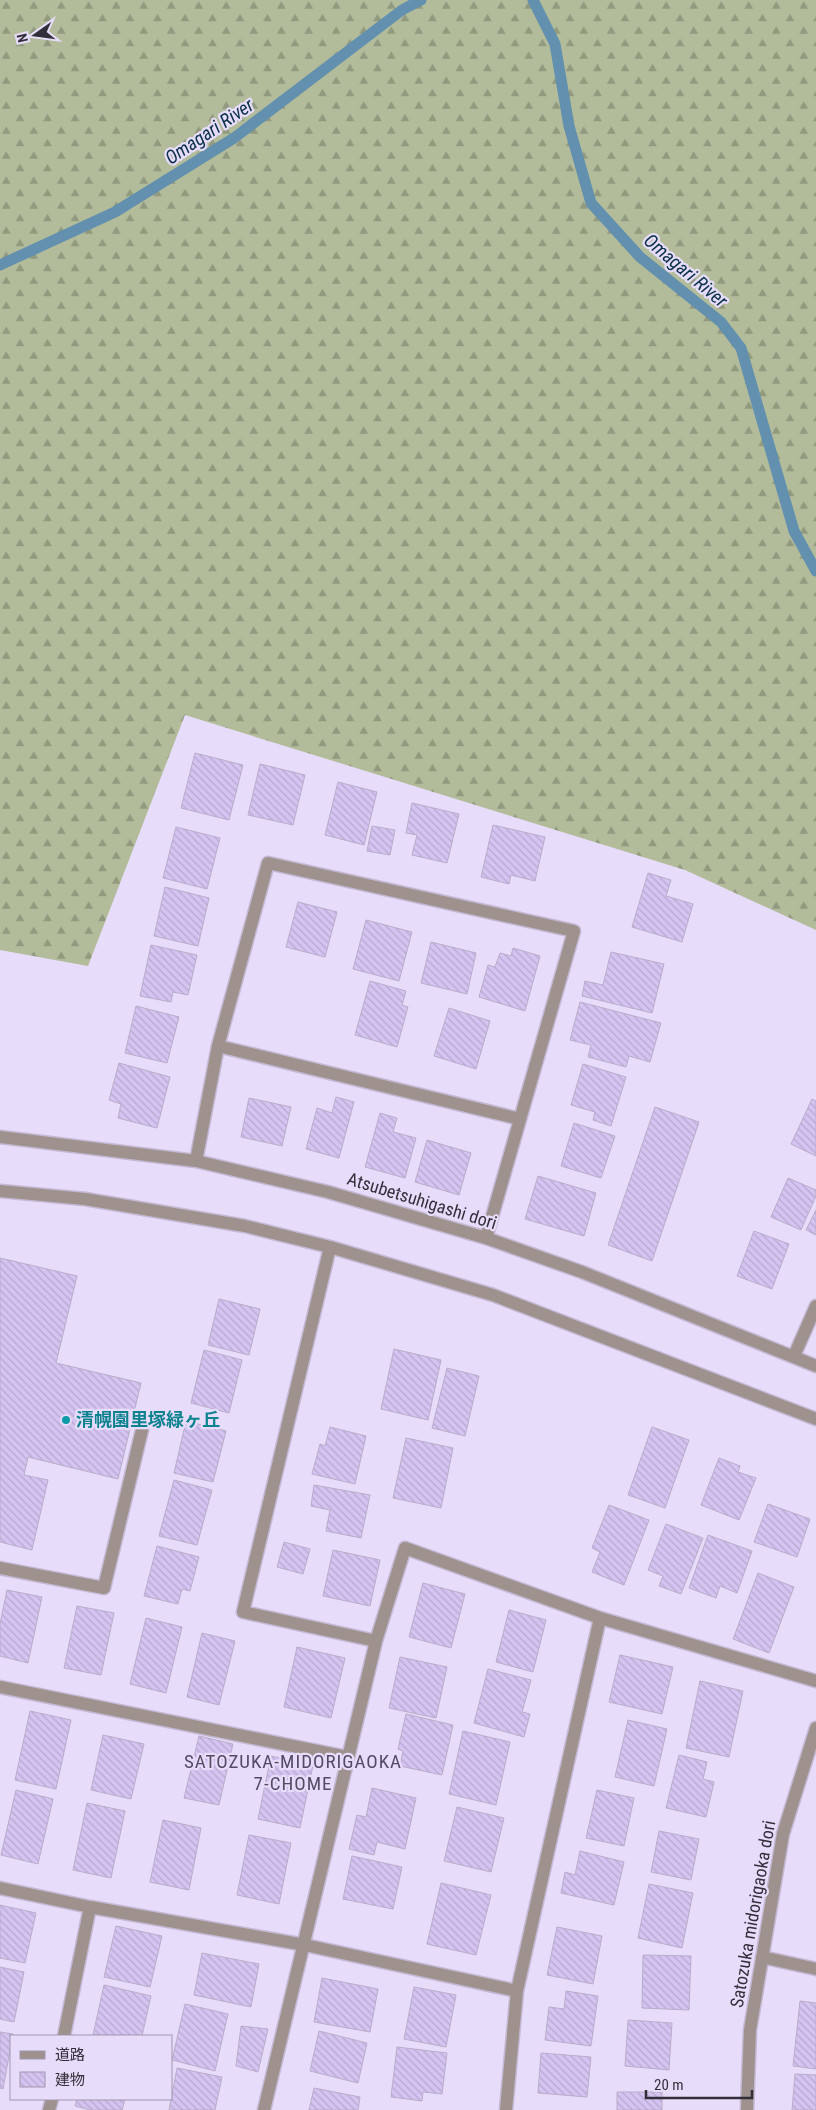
<svg xmlns="http://www.w3.org/2000/svg" width="816" height="2110" viewBox="0 0 816 2110" font-family="'Roboto Condensed','Noto Sans JP',sans-serif">
<defs>
<pattern id="forest-firs" width="22" height="20" patternUnits="userSpaceOnUse" patternTransform="scale(1.25)"><rect width="22" height="20" fill="#b2bc9a"/><path d="M5 1l3.5 6h-7zM16 11l3.5 6h-7z" fill="#91997f"/></pattern>
<pattern id="building-back-hatch" width="6" height="6" patternUnits="userSpaceOnUse" patternTransform="scale(1.25)"><rect width="6" height="6" fill="#d5c3f2"/><path d="M-1 5l2 2M0 0l6 6M5-1l2 2" fill="none" stroke="#b7a8d0"/></pattern>
</defs>
<rect width="100%" height="100%" fill="#e7dcf9"/>
<!-- forest -->
<path fill="url(#forest-firs)" d="M0 0H816V930L685 870 185 715 88 966 0 950Z"/>
<g fill="none" stroke-linecap="round" stroke-linejoin="round">
<!-- stream -->
<path stroke="#6390ae" stroke-width="11" d="M533 0 555 44 569 126 591 203 640 257 721 322 741 348 794 531 816 571
M0 265 115 212 234 138 402 10 421 0"/>
</g>
<!-- building -->
<path fill="url(#building-back-hatch)" stroke="#b8adc9" d="M195 753 243 765 229 820 181 808Z
M260 764 305 775 293 825 248 815Z
M338 782 377 792 364 845 325 835Z
M412 803 459 814 447 863 412 855 417 835 406 833Z
M493 825 545 837 535 881 511 875 509 884 481 877Z
M372 826 395 830 390 855 367 851Z
M176 827 220 838 207 889 163 878Z
M648 873 671 880 666 896 693 904 682 942 632 927Z
M165 887 209 898 198 946 154 936Z
M298 902 337 912 325 957 286 947Z
M366 920 412 932 399 981 353 969Z
M431 942 476 953 467 994 421 983Z
M151 945 197 955 188 995 173 992 171 1002 140 996Z
M513 948 540 956 525 1011 479 997 488 965 495 967 500 953 511 956Z
M611 952 664 964 652 1013 582 996 585 981 603 985Z
M370 981 406 991 402 1005 408 1007 397 1047 355 1035Z
M580 1002 661 1023 650 1062 629 1056 626 1067 588 1057 591 1045 570 1040Z
M136 1006 179 1017 167 1063 125 1053Z
M449 1008 490 1021 476 1069 434 1056Z
M119 1063 170 1077 157 1128 118 1118 121 1104 109 1100Z
M583 1064 626 1077 611 1126 593 1120 595 1112 571 1105Z
M336 1097 354 1102 339 1158 306 1149 317 1108 332 1113Z
M249 1098 291 1107 282 1146 241 1137Z
M812 1099 816 1101V1156L791 1144Z
M655 1107 699 1122 652 1261 608 1245Z
M380 1113 397 1118 393 1132 416 1138 405 1178 365 1167Z
M574 1123 615 1136 601 1178 561 1166Z
M427 1140 471 1153 459 1195 415 1182Z
M538 1176 596 1193 584 1236 525 1219Z
M788 1178 816 1190V1196L801 1230 771 1217Z
M816 1210V1235L806 1230Z
M754 1231 789 1244 772 1289 737 1276Z
M0 1258 77 1276 56 1363 141 1383 118 1479 28 1457 24 1475 48 1480 32 1550 0 1542Z
M219 1299 260 1309 249 1355 208 1345Z
M394 1349 441 1360 428 1420 381 1409Z
M204 1350 242 1360 229 1413 191 1403Z
M447 1368 479 1376 465 1436 432 1428Z
M186 1421 226 1431 213 1482 174 1473Z
M330 1427 366 1436 355 1484 312 1474 320 1444 325 1446Z
M652 1427 689 1440 665 1508 628 1495Z
M406 1438 453 1448 441 1508 393 1498Z
M719 1458 740 1466 738 1472 756 1478 739 1520 701 1505Z
M174 1480 212 1490 197 1545 159 1536Z
M314 1485 370 1495 361 1538 326 1531 330 1510 311 1506Z
M768 1504 810 1519 797 1557 754 1542Z
M609 1505 649 1520 624 1585 592 1572 600 1552 592 1548Z
M666 1524 703 1538 681 1594 659 1586 663 1576 648 1570Z
M708 1535 752 1551 737 1593 720 1586 716 1598 689 1588Z
M284 1542 310 1549 303 1574 277 1567Z
M157 1546 199 1557 190 1591 182 1589 178 1604 144 1596Z
M333 1550 380 1560 370 1606 323 1596Z
M758 1573 794 1587 769 1653 733 1639Z
M423 1583 465 1594 451 1648 409 1637Z
M7 1590 42 1597 28 1663 0 1656V1624Z
M77 1606 114 1613 101 1675 64 1668Z
M509 1610 546 1620 533 1672 496 1662Z
M146 1618 182 1627 166 1693 130 1684Z
M202 1633 235 1641 219 1705 187 1697Z
M297 1647 345 1658 331 1718 284 1707Z
M620 1655 673 1667 662 1714 609 1702Z
M400 1657 447 1667 436 1718 389 1708Z
M488 1669 531 1680 522 1712 530 1714 524 1737 474 1723Z
M700 1681 743 1691 729 1757 686 1748Z
M30 1711 71 1720 56 1789 15 1780Z
M406 1714 453 1725 442 1775 400 1766 403 1751 398 1749Z
M628 1720 667 1729 654 1786 615 1777Z
M463 1731 510 1742 496 1805 449 1794Z
M103 1735 144 1744 131 1799 91 1790Z
M199 1736 233 1744 219 1805 184 1798Z
M679 1755 707 1762 703 1779 714 1782 706 1817 666 1808Z
M271 1756 313 1765 300 1828 258 1819Z
M372 1788 416 1798 405 1849 377 1842 374 1855 349 1849 357 1815 366 1817Z
M16 1790 53 1799 38 1864 1 1855Z
M597 1790 634 1798 624 1846 586 1838Z
M87 1803 125 1811 111 1878 73 1870Z
M457 1807 504 1818 491 1872 444 1861Z
M163 1820 201 1828 189 1890 150 1882Z
M659 1831 699 1839 691 1880 651 1872Z
M249 1835 291 1843 279 1904 237 1895Z
M580 1851 624 1862 614 1905 561 1893 565 1872 575 1875Z
M352 1856 402 1867 393 1909 343 1899Z
M441 1883 491 1895 476 1955 427 1944Z
M649 1884 693 1893 682 1948 638 1938Z
M0 1905 36 1913 25 1963 0 1958Z
M116 1926 162 1936 150 1987 104 1977Z
M557 1927 602 1936 593 1984 547 1975Z
M202 1953 259 1964 251 2007 194 1995Z
M643 1955 691 1956 689 2010 642 2008Z
M0 1967 24 1972 14 2022 0 2019Z
M322 1978 378 1989 370 2032 314 2022Z
M104 1985 151 1996 142 2036 93 2035Z
M414 1987 456 1995 446 2047 404 2039Z
M566 1991 598 1996 591 2046 545 2040 549 2007 564 2009Z
M800 2001 816 2003V2069L793 2066Z
M185 2004 228 2014 215 2071 172 2060Z
M628 2020 672 2023 669 2070 625 2066Z
M241 2026 268 2029 258 2072 236 2066Z
M319 2031 367 2043 358 2083 310 2071Z
M0 2032 13 2034 3 2089 0 2088Z
M397 2047 447 2053 442 2094 423 2092 422 2101 391 2097Z
M541 2053 591 2057 587 2097 538 2093Z
M177 2068 222 2077 215 2110H169Z
M795 2074 816 2075V2110H792Z
M314 2088 360 2097 358 2110H309Z
M617 2092H662V2110H617Z
M77 2099H125L122 2110H91L75 2106Z"/>
<g fill="none" stroke-linecap="round" stroke-linejoin="round">
<defs>
<path id="minor" d="M218 1046 520 1119
M0 1137 196 1161 328 1192 486 1238 582 1272 816 1366
M196 1161 218 1046 268 863 574 931 486 1238
M0 1191 85 1199 245 1226 330 1247 493 1295 816 1419
M330 1247 243 1612 376 1641
M794 1356 816 1306
M0 1568 104 1588 142 1430
M0 1687 347 1757
M0 1888 90 1907 305 1945 517 1991
M762 1957 816 1969
M64 2036 90 1907
M49 2110 52 2099
M264 2110 376 1641 405 1548 600 1618 816 1681
M506 2110 517 1991 600 1618
M747 2110 750 2030 783 1834 816 1728"/>
</defs>
<!-- minor casing -->
<use href="#minor" stroke="#c3b9d3" stroke-width="15"/>
<!-- minor -->
<use href="#minor" stroke="#9f918d" stroke-width="12"/>
</g>
<!-- markers -->
<circle fill="#0f9aa8" stroke="#e7dcf9" stroke-width="2" cx="66" cy="1420" r="5"/>
<g text-anchor="middle" stroke-width="4.5" stroke-linejoin="round" paint-order="stroke">
<!-- street labels -->
<g font-size="18" fill="#332f3a" stroke="#e7dcf9">
<text transform="translate(422 1201) rotate(17)" y="6">Atsubetsuhigashi dori</text>
<text transform="translate(753 1914) rotate(-80)" y="6">Satozuka midorigaoka dori</text>
</g>
<!-- culture labels -->
<g font-size="18" font-weight="bold" fill="#0d838f" stroke="#e7dcf9" text-anchor="start">
<text x="76" y="1426">清幌園里塚緑ヶ丘</text>
</g>
<!-- water labels -->
<g font-size="19" font-style="italic" fill="#0a3147" stroke="#e7dcf9">
<text transform="translate(209 131) rotate(-34)" y="7">Omagari River</text>
<text transform="translate(686 270) rotate(40)" y="7">Omagari River</text>
</g>
<!-- neighbourhood labels -->
<g font-size="19" letter-spacing="1" fill="#554b64" stroke="#e7dcf9">
<text x="293" y="1768">SATOZUKA-MIDORIGAOKA<tspan x="293" dy="22">7-CHOME</tspan></text>
</g>
</g>
<!-- legend -->
<rect x="10" y="2035" width="162" height="65" fill="#e7dcf9" stroke="#9f97ad"/>
<rect x="20" y="2051" width="25" height="8" fill="#9f918d" stroke="#9f97ad"/>
<text x="55" y="2060" font-size="15" fill="#332f3a">道路</text>
<rect x="20" y="2072" width="25" height="15" fill="url(#building-back-hatch)" stroke="#9f97ad"/>
<text x="55" y="2085" font-size="15" fill="#332f3a">建物</text>
<!-- north arrow -->
<g transform="translate(35 35) rotate(256)" stroke="#e7dcf9" stroke-width="4" paint-order="stroke">
<path d="M0-4L9 19L0 12L-9 19Z" fill="#332f3a"/>
<text y="-8" font-size="14" font-weight="bold" text-anchor="middle" fill="#332f3a">N</text>
</g>
<!-- scale -->
<path d="M646 2090v8h106v-8" fill="none" stroke="#332f3a" stroke-width="2.5"/>
<text x="654" y="2090" font-size="15" fill="#332f3a" stroke="#e7dcf9" stroke-width="4" paint-order="stroke">20 m</text>
</svg>
